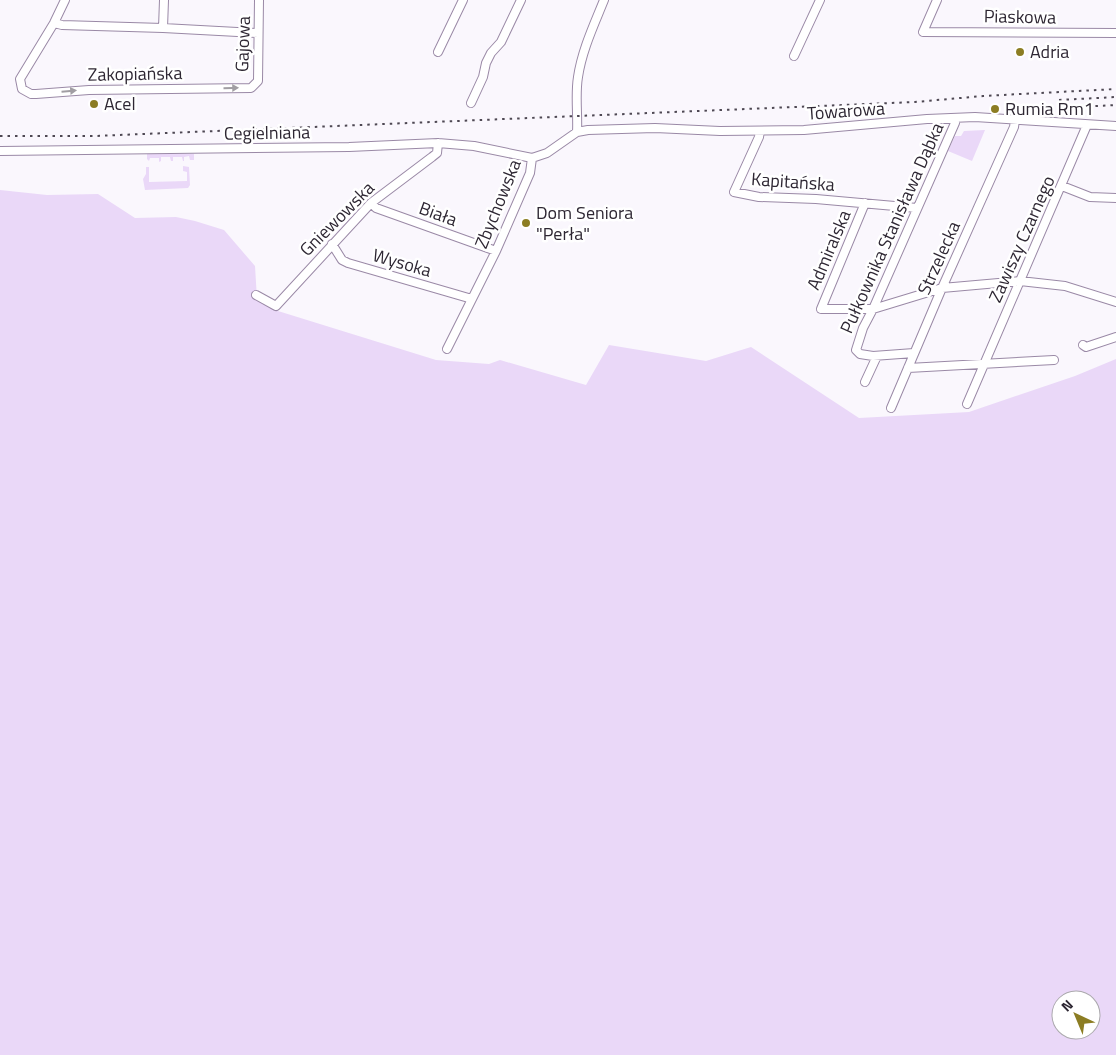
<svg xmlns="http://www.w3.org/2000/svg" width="1116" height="1055" viewBox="0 0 1116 1055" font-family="'Titillium Web',sans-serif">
<rect width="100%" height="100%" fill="#faf7fd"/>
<!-- green -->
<path fill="#ead8f8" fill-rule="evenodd" d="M985 130 972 161 948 151 955 136H961L964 131Z
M147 154H194V160H190L189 156 184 157V161H183L182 157H173V161H171L170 157H161V161L159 162V158H150L149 161 147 159Z
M183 166 189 167 190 185 188 188 145 190 143 179 146 174V167H149V182L187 181V172L183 171Z
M0 190 47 195 98 194 135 218 176 217 195 221 224 230 255 266 257 299 278 311 436 360 489 364 500 360 586 385 609 345 706 361 751 347 859 418 969 412 1075 376 1116 359V1055H0ZM1061 1000H1091V1030H1061Z"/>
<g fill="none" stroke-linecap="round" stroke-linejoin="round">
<defs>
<path id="minor" d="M65 0 54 23 20 79 22 89 31 94H36L89 90 251 88 258 81 259 0
M937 0 923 32 1116 33
M54 23 62 25 163 28 258 33
M163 28 164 0
M438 52 463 0
M794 56 820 0
M471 103 483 77 486 63 491 53 501 42 521 0
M760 131 759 137 734 192 759 197 816 199 917 208
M577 132C578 114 575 95 578 77 582 50 594 25 604 0
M0 151 349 147 438 143 474 146 532 158 547 153 577 132 588 130 655 128 720 131 804 130 927 119 975 117 1116 126
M1062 186 1090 197 1116 198
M371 203 376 208 496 251
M865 203 821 309H873L942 288 1020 281 1065 286 1116 302
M332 244 342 260 348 263 472 299
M256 295 276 306 371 203 432 157 437 153 438 143
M1083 345 1086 347 1116 337
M447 349 496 251 530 173 532 158
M914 353 873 356 860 354 856 350 863 328 873 309 955 123V118
M908 368 1054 360
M865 382 877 356
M967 404 1087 125
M891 408 942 288 1014 127 1015 120"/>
</defs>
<!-- minor casing -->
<use href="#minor" stroke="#9a89a6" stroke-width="10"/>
<!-- minor -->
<use href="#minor" stroke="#fff" stroke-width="8"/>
<!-- rail -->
<path stroke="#4e4853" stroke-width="2" stroke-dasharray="2.5 5" stroke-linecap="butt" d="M1059 100 1116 97
M1028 105 1079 107 1116 105
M0 136H95L915 102 983 96 1116 89"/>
</g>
<!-- one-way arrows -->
<defs><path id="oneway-solid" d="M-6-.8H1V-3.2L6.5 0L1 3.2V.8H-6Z" transform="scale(1.25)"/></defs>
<g fill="#a19ea3">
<use href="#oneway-solid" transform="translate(231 88) rotate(-1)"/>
<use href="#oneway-solid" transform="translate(69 91) rotate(-5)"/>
</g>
<!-- markers -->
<g fill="#8c7d23" stroke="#fff" stroke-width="2">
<circle cx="1020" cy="52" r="5"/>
<circle cx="94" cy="104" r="5"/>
<circle cx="995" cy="109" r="5"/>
<circle cx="526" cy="223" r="5"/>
</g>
<g text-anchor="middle" stroke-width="5" stroke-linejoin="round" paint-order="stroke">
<!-- street labels -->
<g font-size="18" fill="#2e2733" stroke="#fff">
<text transform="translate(1020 17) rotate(1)" y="6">Piaskowa</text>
<text transform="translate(243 44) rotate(-88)" y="6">Gajowa</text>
<text transform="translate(135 74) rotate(-1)" y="6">Zakopiańska</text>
<text transform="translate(846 111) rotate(-4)" y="6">Towarowa</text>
<text transform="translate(267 133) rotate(-1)" y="6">Cegielniana</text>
<text transform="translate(793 182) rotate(4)" y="6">Kapitańska</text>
<text transform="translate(498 204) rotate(-68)" y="6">Zbychowska</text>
<text transform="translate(438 214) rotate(20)" y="6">Biała</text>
<text transform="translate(337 219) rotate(-45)" y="6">Gniewowska</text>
<text transform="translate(892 228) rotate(-66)" y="6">Pułkownika Stanisława Dąbka</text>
<text transform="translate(1022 239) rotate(-66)" y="6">Zawiszy Czarnego</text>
<text transform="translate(829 250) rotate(-67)" y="6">Admiralska</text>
<text transform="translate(939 258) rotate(-66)" y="6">Strzelecka</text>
<text transform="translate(402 263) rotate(16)" y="6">Wysoka</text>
</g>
<!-- poi labels -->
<g font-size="18" fill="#2e2733" stroke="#fff" text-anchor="start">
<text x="1030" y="58">Adria</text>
<text x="104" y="110">Acel</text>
<text x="1005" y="115">Rumia Rm1</text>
<text x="536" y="219">Dom Seniora<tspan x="536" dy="21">"Perła"</tspan></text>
</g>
</g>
<!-- north arrow -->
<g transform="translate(1076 1015) rotate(316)"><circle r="24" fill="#ffffff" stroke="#aba9ad"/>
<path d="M0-4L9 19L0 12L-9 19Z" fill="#8c7d23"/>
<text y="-8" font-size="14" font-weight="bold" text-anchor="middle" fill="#2e2733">N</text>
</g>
</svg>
